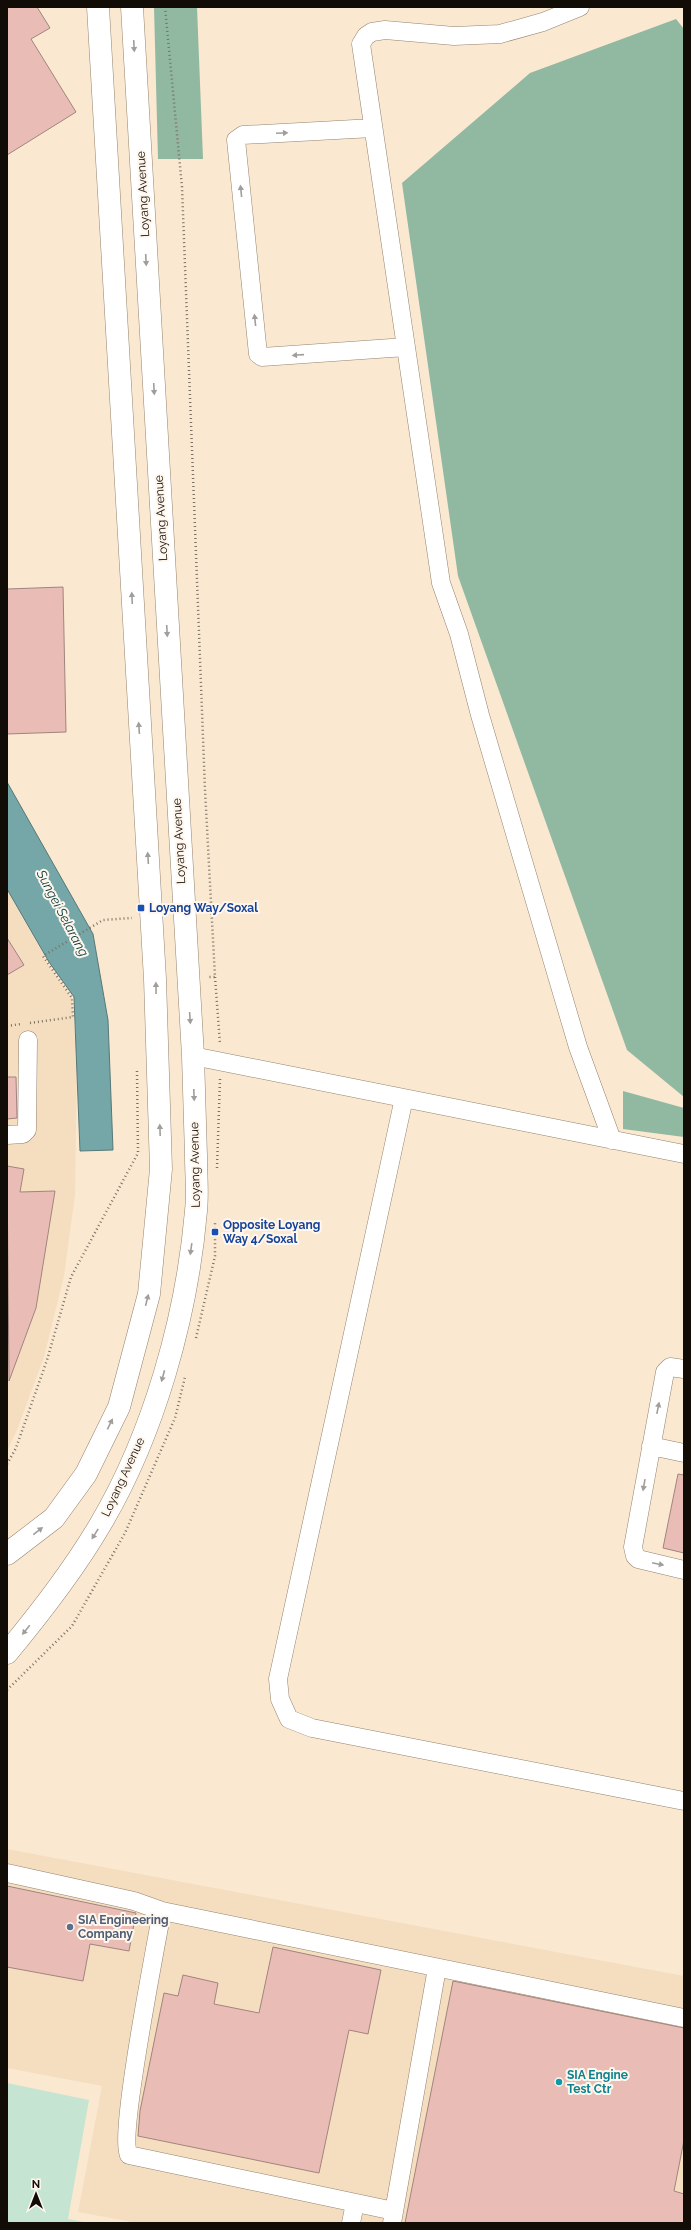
<svg xmlns="http://www.w3.org/2000/svg" width="691" height="2230" viewBox="0 0 691 2230" font-family="Raleway,sans-serif">
<rect width="100%" height="100%" fill="#fae8d1"/>
<!-- built -->
<path fill="#f5dec0" d="M7 890 44 955 43 956 47 963 72 998 77 1063 75 1195 64 1276 44 1357 17 1430 7 1451Z
M7 1849 684 1976V2223H137L78 2212 102 2086 7 2068Z"/>
<!-- green -->
<path fill="#c5e5d2" d="M7 2083 89 2100 68 2219 89 2223H7Z"/>
<!-- forest -->
<path fill="#91b8a1" d="M154 7H197L203 159H158Z
M676 19 684 29V1097L627 1050 458 576 402 183 530 73Z
M623 1091 684 1108V1137L623 1129Z"/>
<!-- water -->
<path fill="#75a6a8" stroke="#577877" d="M7 782 93 934 108 1020 113 1150 80 1151 74 997 49 962 7 889Z"/>
<!-- building -->
<path fill="#e9bdb5" stroke="#a1847f" d="M7 7H37L50 28 31 39 76 112 7 155Z
M63 587 66 732 7 734V589Z
M7 938 24 965 7 975Z
M7 1077H16L17 1118 7 1119Z
M7 1166 24 1169 20 1192 55 1191 36 1308 9 1381Z
M678 1474 684 1475V1553L663 1548Z
M7 1886 136 1913 129 1951 90 1944 83 1981 7 1967Z
M273 1947 381 1970 368 2034 349 2030 319 2173 138 2136 140 2111 164 1993 178 1996 183 1975 218 1983 214 2004 259 2013Z
M453 1981 684 2028V2140L674 2191 684 2194V2223H405Z"/>
<g fill="none" stroke-linecap="round" stroke-linejoin="round">
<defs>
<path id="minor" d="M580 7 543 22 500 34 454 36 385 30 372 32 366 36 361 44 441 583 459 634 480 715 578 1047 612 1140
M373 128 243 135 236 140 258 354 262 357 406 347
M193 1056 684 1154
M404 1098 278 1679 280 1699 289 1719 312 1728 684 1801
M7 1135 23 1134 27 1130 28 1040
M684 1369 670 1367 665 1372 633 1547 635 1556 638 1559 684 1570
M651 1446 684 1453
M7 1873 134 1901 162 1911 684 2018
M162 1911C156 1945 118 2137 129 2155L394 2211
M351 2223 355 2203
M392 2223 437 1968"/>
<path id="major" d="M7 1554 54 1518 86 1474 119 1407 149 1294 161 1169 155 979 98 7
M7 1653C41 1612 73 1571 100 1525 154 1434 187 1316 196 1211 198 1193 196 1175 196 1156 195 1123 194 1089 193 1056L132 7"/>
</defs>
<!-- minor casing -->
<use href="#minor" stroke="#94836e" stroke-width="19"/>
<!-- major casing -->
<use href="#major" stroke="#94836e" stroke-width="23"/>
<!-- path -->
<path stroke="#7c7163" stroke-width="2.5" stroke-dasharray="1 3" stroke-linecap="butt" d="M165 7 182 187 205 790 215 977H207
M215 977 220 1044
M30 1023 73 1017 72 998 43 956 103 920 132 918
M7 1026 21 1024
M217 1168 220 1079
M196 1338 215 1256V1223
M7 1464 16 1448 47 1360 71 1277 138 1153 137 1071
M7 1690 72 1626 125 1533 175 1418 185 1377"/>
<!-- minor -->
<use href="#minor" stroke="#fff" stroke-width="18"/>
<!-- major -->
<use href="#major" stroke="#fff" stroke-width="22"/>
</g>
<!-- one-way arrows -->
<defs><path id="oneway-solid" d="M-6-.8H1V-3.2L6.5 0L1 3.2V.8H-6Z"/></defs>
<g fill="#a09e9b">
<use href="#oneway-solid" transform="translate(134 46) rotate(87)"/>
<use href="#oneway-solid" transform="translate(282 133) rotate(-3)"/>
<use href="#oneway-solid" transform="translate(241 191) rotate(-96)"/>
<use href="#oneway-solid" transform="translate(146 260) rotate(87)"/>
<use href="#oneway-solid" transform="translate(255 320) rotate(-96)"/>
<use href="#oneway-solid" transform="translate(298 355) rotate(176)"/>
<use href="#oneway-solid" transform="translate(154 389) rotate(87)"/>
<use href="#oneway-solid" transform="translate(132 598) rotate(-93)"/>
<use href="#oneway-solid" transform="translate(167 631) rotate(87)"/>
<use href="#oneway-solid" transform="translate(139 728) rotate(-94)"/>
<use href="#oneway-solid" transform="translate(148 858) rotate(-94)"/>
<use href="#oneway-solid" transform="translate(156 988) rotate(-91)"/>
<use href="#oneway-solid" transform="translate(190 1018) rotate(86)"/>
<use href="#oneway-solid" transform="translate(194 1095) rotate(88)"/>
<use href="#oneway-solid" transform="translate(160 1130) rotate(-92)"/>
<use href="#oneway-solid" transform="translate(191 1249) rotate(98)"/>
<use href="#oneway-solid" transform="translate(147 1300) rotate(-76)"/>
<use href="#oneway-solid" transform="translate(163 1376) rotate(105)"/>
<use href="#oneway-solid" transform="translate(658 1408) rotate(-79)"/>
<use href="#oneway-solid" transform="translate(110 1424) rotate(-64)"/>
<use href="#oneway-solid" transform="translate(644 1485) rotate(100)"/>
<use href="#oneway-solid" transform="translate(38 1531) rotate(-38)"/>
<use href="#oneway-solid" transform="translate(95 1534) rotate(122)"/>
<use href="#oneway-solid" transform="translate(658 1564) rotate(12)"/>
<use href="#oneway-solid" transform="translate(26 1630) rotate(129)"/>
</g>
<!-- markers -->
<g fill="#1a4fb4" stroke="#fff7ee" stroke-width="1.5">
<rect x="137" y="904" width="8" height="8" rx="2"/>
<rect x="211" y="1228" width="8" height="8" rx="2"/>
</g>
<circle fill="#5c6f8a" stroke="#fff7ee" stroke-width="1.5" cx="70" cy="1927" r="4"/>
<circle fill="#0f9aa8" stroke="#fff7ee" stroke-width="1.5" cx="559" cy="2082" r="4"/>
<g text-anchor="middle" stroke-width="4" stroke-linejoin="round" paint-order="stroke">
<!-- street labels -->
<g font-size="12" fill="#110c05" stroke="#fff7ee">
<text transform="translate(143 194) rotate(-93)" y="4">Loyang Avenue</text>
<text transform="translate(161 518) rotate(-93)" y="4">Loyang Avenue</text>
<text transform="translate(179 841) rotate(-93)" y="4">Loyang Avenue</text>
<text transform="translate(195 1165) rotate(-91)" y="4">Loyang Avenue</text>
<text transform="translate(123 1477) rotate(-65)" y="4">Loyang Avenue</text>
</g>
<!-- transit labels -->
<g font-size="12" font-weight="bold" fill="#164399" stroke="#fff7ee" text-anchor="start">
<text x="149" y="912">Loyang Way/Soxal</text>
<text x="223" y="1229">Opposite Loyang<tspan x="223" dy="14">Way 4/Soxal</tspan></text>
</g>
<!-- service labels -->
<g font-size="12" font-weight="bold" fill="#4e5e75" stroke="#fff7ee" text-anchor="start">
<text x="78" y="1924">SIA Engineering<tspan x="78" dy="14">Company</tspan></text>
</g>
<!-- culture labels -->
<g font-size="12" font-weight="bold" fill="#0d838f" stroke="#fff7ee" text-anchor="start">
<text x="567" y="2079">SIA Engine<tspan x="567" dy="14">Test Ctr</tspan></text>
</g>
<!-- water labels -->
<g font-size="13" font-style="italic" fill="#07393b" stroke="#fff7ee">
<text transform="translate(63 913) rotate(62)" y="5">Sungei Selarang</text>
</g>
</g>
<!-- border -->
<rect width="691" height="2230" fill="none" stroke="#110c05" stroke-width="16"/>
<!-- north arrow -->
<g transform="translate(36 2194)" stroke="#fff7ee" stroke-width="3" paint-order="stroke">
<path d="M0-3L7 15L0 10L-7 15Z" fill="#110c05"/>
<text y="-6" font-size="11" font-weight="bold" text-anchor="middle" fill="#110c05">N</text>
</g>
</svg>
